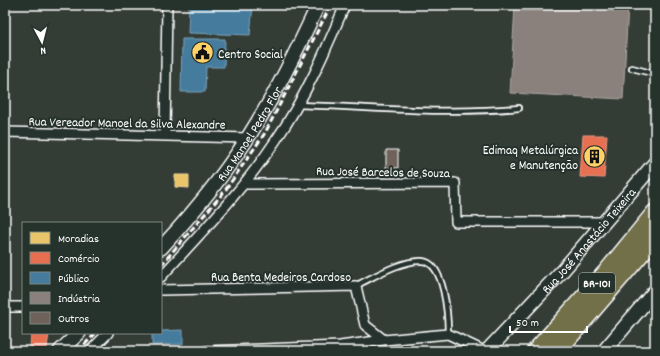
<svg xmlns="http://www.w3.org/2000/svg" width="660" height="356" viewBox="0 0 660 356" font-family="Dekko,sans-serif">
<rect width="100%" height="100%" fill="#343c36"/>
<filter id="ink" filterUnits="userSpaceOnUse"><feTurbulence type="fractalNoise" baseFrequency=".025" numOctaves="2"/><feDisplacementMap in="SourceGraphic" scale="8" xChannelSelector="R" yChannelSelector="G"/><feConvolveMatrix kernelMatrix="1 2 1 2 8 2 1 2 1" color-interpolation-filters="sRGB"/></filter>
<g filter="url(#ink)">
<!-- homes -->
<path fill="#e9c46a" stroke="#f0d697" d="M175 175H189V188L175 187Z"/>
<!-- shops -->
<path fill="#e76f51" stroke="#ee9a85" d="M583 135H607L604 178 580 177Z
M31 333H49L47 348 30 347Z"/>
<!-- public -->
<path fill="#457b9d" stroke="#7da3ba" d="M189 5 253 6 250 35 188 33Z
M182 39H225L224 67H206L205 92H181Z
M183 330V344L152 345V333H161V331Z"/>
<!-- industry -->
<path fill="#8a817c" stroke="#ada7a3" d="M515 5H628L623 99 510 93Z"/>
<!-- building -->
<path fill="#6e625a" stroke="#fff" d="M386 150H398V168H386Z"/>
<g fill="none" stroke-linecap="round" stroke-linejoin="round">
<defs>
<path id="lane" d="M632 68 655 74
M298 105C372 107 445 115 519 108
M356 286 361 283C377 275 403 260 422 261 445 262 448 317 448 334"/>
<path id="street" d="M5 132 248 138
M165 135 167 5
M245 184 455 183 456 222H606
M161 277C201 233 243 190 276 140 305 98 325 52 345 5
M161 290 356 286 365 325 384 340 448 334 484 351
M5 307H23
M90 351 108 333
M206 351 340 346 384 340"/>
<g id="secondary">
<path id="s1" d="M161 248C197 209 231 167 258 121 281 84 300 44 318 5"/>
<path d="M60 351 79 333"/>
<path id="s2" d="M487 351 563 270 655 163"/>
<path d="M604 351 655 291"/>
</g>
<path id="highway" d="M536 351 606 273 655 213
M557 351 655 237"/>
</defs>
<!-- lane casing -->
<use href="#lane" stroke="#fff" stroke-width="8"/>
<!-- street casing -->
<use href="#street" stroke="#fff" stroke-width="12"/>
<!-- secondary casing -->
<use href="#secondary" stroke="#fff" stroke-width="16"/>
<!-- highway casing -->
<use href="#highway" stroke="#fff" stroke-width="20"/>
<!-- lane -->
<use href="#lane" stroke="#26332d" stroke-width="4.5"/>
<!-- street -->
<use href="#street" stroke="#26332d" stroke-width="9"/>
<!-- secondary -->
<use href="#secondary" stroke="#26332d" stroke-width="13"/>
<!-- highway -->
<use href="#highway" stroke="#726f4a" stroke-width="17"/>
<!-- rail -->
<path stroke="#fff" stroke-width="3" stroke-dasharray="6 3" stroke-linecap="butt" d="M161 265 224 192 265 133 331 5
M78 351 96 333"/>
</g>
</g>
<!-- icons -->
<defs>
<symbol id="civic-disc" viewBox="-11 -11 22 22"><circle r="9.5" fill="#ffd166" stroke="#26332d"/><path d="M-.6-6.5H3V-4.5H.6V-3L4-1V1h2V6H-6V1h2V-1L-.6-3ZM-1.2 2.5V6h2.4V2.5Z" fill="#111"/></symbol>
<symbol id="building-disc" viewBox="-11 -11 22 22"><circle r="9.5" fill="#ffd166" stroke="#26332d"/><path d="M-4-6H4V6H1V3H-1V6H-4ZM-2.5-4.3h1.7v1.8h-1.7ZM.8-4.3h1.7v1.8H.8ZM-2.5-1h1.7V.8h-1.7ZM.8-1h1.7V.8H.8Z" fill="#111"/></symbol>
</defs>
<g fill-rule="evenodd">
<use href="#civic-disc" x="190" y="40" width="25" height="25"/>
<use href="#building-disc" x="582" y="144" width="25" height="25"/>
</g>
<g text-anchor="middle" stroke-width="4" stroke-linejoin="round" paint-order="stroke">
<!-- shield labels -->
<rect fill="#26332d" stroke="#bec2c0" stroke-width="1" x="579" y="273" width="36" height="20" rx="3"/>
<g font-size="12" font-weight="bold" fill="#fff">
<text x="597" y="287">BR-101</text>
</g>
<!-- poi labels -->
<g font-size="13" fill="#fff" stroke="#26332d" text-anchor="start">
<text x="218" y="58">Centro Social</text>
<text x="578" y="154" text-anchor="end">Edimaq Metalúrgica<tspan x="578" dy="15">e Manutenção</tspan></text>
</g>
<!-- street labels -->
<g font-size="13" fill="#fff" stroke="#26332d">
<text transform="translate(127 122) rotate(1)" y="5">Rua Vereador Manoel da Silva Alexandre</text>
<text dy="5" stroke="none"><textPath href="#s1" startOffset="145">Rua Manoel Pedro Flor</textPath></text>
<text transform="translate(383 171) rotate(1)" y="5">Rua José Barcelos de Souza</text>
<text dy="5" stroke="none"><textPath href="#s2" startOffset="150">Rua José Anastácio Teixeira</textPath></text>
<text x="281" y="281">Rua Benta Medeiros Cardoso</text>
</g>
</g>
<!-- margin -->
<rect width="660" height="356" fill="none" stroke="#26332d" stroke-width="20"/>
<rect x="10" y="10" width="640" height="336" fill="none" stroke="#fff" stroke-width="1.5" filter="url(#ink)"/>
<!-- legend -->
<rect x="22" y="222" width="140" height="112" fill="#26332d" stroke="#7d8581"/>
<rect x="30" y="232" width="20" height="12" fill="#e9c46a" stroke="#7d8581"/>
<text x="58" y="242" font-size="12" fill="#ffffff">Moradias</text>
<rect x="30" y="252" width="20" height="12" fill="#e76f51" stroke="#7d8581"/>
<text x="58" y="262" font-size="12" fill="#ffffff">Comércio</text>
<rect x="30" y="272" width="20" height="12" fill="#457b9d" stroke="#7d8581"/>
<text x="58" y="282" font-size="12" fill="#ffffff">Público</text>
<rect x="30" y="292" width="20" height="12" fill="#8a817c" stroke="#7d8581"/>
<text x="58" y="302" font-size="12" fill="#ffffff">Indústria</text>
<rect x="30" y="312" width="20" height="12" fill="#6e625a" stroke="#7d8581"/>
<text x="58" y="322" font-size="12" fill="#ffffff">Outros</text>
<!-- north arrow -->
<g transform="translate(42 42) rotate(173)" stroke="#26332d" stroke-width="3" paint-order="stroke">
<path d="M0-3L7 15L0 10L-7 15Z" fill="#ffffff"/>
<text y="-6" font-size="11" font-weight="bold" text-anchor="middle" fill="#ffffff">N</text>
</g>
<!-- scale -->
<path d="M510 326v6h77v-6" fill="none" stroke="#ffffff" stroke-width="2"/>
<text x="516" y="326" font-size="12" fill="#ffffff" stroke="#26332d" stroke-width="3" paint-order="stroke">50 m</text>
</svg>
